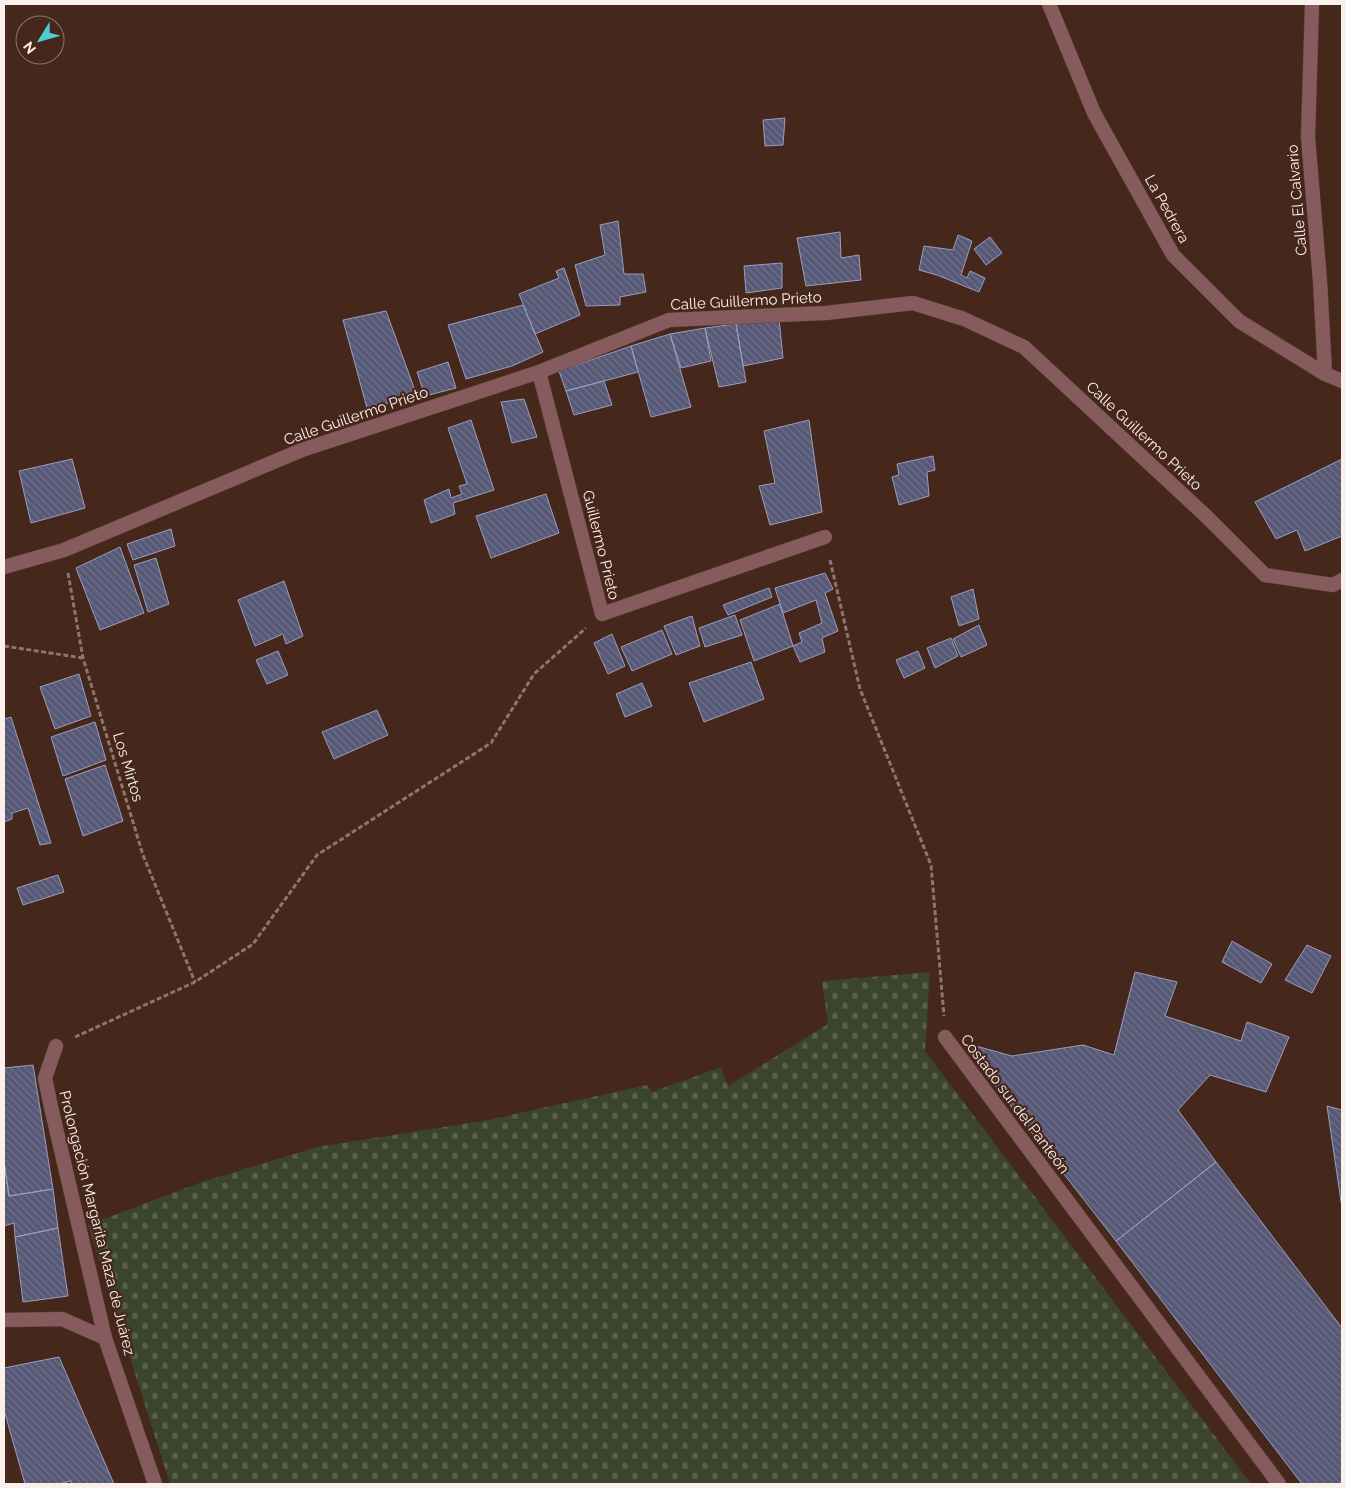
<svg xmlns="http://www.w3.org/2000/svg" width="1346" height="1488" viewBox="0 0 1346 1488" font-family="Raleway,sans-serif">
<defs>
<pattern id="cemetery-stones" width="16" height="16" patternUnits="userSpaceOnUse" patternTransform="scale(1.25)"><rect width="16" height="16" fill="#3b452c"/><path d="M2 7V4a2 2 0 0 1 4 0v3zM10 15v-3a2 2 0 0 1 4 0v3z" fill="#58604b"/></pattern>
<pattern id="building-back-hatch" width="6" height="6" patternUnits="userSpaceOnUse" patternTransform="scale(1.25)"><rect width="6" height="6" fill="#565876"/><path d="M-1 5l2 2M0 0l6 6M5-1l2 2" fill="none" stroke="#6f708a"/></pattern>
</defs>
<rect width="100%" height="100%" fill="#45271b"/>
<!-- cemetery -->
<path fill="url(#cemetery-stones)" d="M930 972 925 1051 1251 1484H170L88 1225 199 1183 317 1147 488 1120 647 1085 652 1092 721 1067 728 1086 828 1024 822 981Z"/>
<!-- building -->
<path fill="url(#building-back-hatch)" stroke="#9b9ec0" d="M785 118 783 145 765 146 763 120Z
M618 221 624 274H643L646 292 620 297V305L586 306 575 265 605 255 600 225Z
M840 232 841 258 859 255 861 280 806 286 797 238Z
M958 235 972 241 961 275 967 278 970 271 985 278 979 292 937 275 919 270 924 246 953 250Z
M990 237 1002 253 986 265 974 249Z
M782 263V288L746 293 744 266Z
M564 268 580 315 535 334 519 294 559 278 556 271Z
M523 305 543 352 512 366 466 379 448 325Z
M386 311 417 396 367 408 343 320Z
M779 318 783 358 743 366 736 324Z
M736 324 746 382 719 387 705 328Z
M705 328 711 361 681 368 670 334Z
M670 334 691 407 651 417 631 346Z
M631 346 638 372 566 391 559 371Z
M448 362 456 388 425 396 417 372Z
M604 381 612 405 574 415 566 391Z
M524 399 537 437 512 443 501 402Z
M471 420 494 490 453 503 455 514 431 523 424 500 449 489 451 498 462 494 459 486 467 484 448 428Z
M809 420 822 512 770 525 759 486 775 483 764 431Z
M933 456 935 470 927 472 929 496 899 505 892 477 899 475 897 464Z
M72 459 85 508 31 523 19 471Z
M1342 459V536L1305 551 1297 530 1276 539 1255 502Z
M546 494 559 533 491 558 476 516Z
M171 529 175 546 133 560 127 544Z
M120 547 144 613 100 630 76 568Z
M156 558 169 604 148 612 134 565Z
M825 573 833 589 825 593 838 631 822 638 825 652 800 662 793 646 802 642 799 633 822 623 816 600 783 613 775 588Z
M284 581 303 636 286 644 283 634 255 646 238 600Z
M769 588 772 597 728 615 723 605Z
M973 589 979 619 959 626 951 597Z
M780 604 793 646 754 661 740 620Z
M735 615 742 635 705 647 699 628Z
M692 616 700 646 676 655 664 626Z
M979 625 987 645 961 657 953 639Z
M662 630 672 654 632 671 621 647Z
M612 634 625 666 608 674 594 643Z
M951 638 958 656 935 668 927 648Z
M278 651 288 675 267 684 256 660Z
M918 651 925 668 904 678 896 660Z
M751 662 764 699 704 722 689 683Z
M79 674 91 716 55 729 40 687Z
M642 683 652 706 625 717 616 694Z
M377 710 388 735 334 759 322 732Z
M11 717 51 843 40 845 28 808 12 813V819L4 822V719Z
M95 722 106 760 63 776 51 737Z
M105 765 123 821 83 836 65 779Z
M58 875 64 892 23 905 17 888Z
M1232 941 1272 964 1261 983 1222 962Z
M1307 945 1331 956 1312 993 1285 980Z
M1135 972 1177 982 1165 1016 1241 1041 1247 1022 1289 1037 1266 1092 1210 1075 1178 1110 1216 1162 1116 1241 969 1052 976 1046 1012 1056 1083 1045 1114 1055Z
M33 1065 53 1189 9 1196 4 1161V1068Z
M1327 1106 1342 1110V1208Z
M4 1161 9 1196 53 1189 58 1228 15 1237 14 1223 4 1226Z
M1216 1162 1342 1328V1484H1302L1116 1241Z
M58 1228 68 1296 23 1302 15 1237Z
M59 1357 114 1484H72L71 1481 58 1484H25L4 1410V1368Z"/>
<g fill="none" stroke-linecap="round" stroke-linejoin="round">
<defs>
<path id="minor" d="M1049 4 1094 113 1173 255 1239 321 1325 374 1342 381
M1312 4 1308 137 1320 281 1325 374
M539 372 602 614 825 537
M4 567 64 550 302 450 539 372 669 320 826 313 913 303 964 319 1024 347 1207 517 1265 575 1333 585 1342 580
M945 1037 1279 1484
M56 1046 45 1078 51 1107 105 1338 155 1484
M4 1320 62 1319 105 1338"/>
</defs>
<!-- minor casing -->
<use href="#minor" stroke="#5f4338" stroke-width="15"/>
<!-- path -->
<path stroke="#8d766d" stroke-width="3" stroke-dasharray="5 2.5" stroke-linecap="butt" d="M830 560 860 689 931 865 944 1016
M68 573 83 658 143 855 195 982
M4 646 83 658
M75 1037 195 982 253 944 317 855 491 743 534 674 586 628"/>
<!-- minor -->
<use href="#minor" stroke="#865b5d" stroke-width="14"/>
</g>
<g text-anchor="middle" stroke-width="4.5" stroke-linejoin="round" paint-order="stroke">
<!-- street labels -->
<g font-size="15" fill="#fcf0eb" stroke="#45271b">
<text transform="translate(1297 200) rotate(-95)" y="5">Calle El Calvario</text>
<text transform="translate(1167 209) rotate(61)" y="5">La Pedrera</text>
<text transform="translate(746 301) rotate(-3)" y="5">Calle Guillermo Prieto</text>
<text transform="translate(356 416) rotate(-19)" y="5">Calle Guillermo Prieto</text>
<text transform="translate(1144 436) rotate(43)" y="5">Calle Guillermo Prieto</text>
<text transform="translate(601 545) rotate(76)" y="5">Guillermo Prieto</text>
<text transform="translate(128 767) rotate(73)" y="5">Los Mirtos</text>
<text transform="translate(1015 1104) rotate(53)" y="5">Costado sur del Panteón</text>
<text transform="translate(97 1223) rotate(76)" y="5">Prolongación Margarita Maza de Juárez</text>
</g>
</g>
<!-- border -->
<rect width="1346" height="1488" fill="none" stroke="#fcf0eb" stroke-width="10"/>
<!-- north arrow -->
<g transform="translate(40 40) rotate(233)"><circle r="24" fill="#45271b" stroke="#8e776e"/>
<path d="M0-4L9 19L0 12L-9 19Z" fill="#51ccd4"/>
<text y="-8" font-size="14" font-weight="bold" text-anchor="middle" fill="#fcf0eb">N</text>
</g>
</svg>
